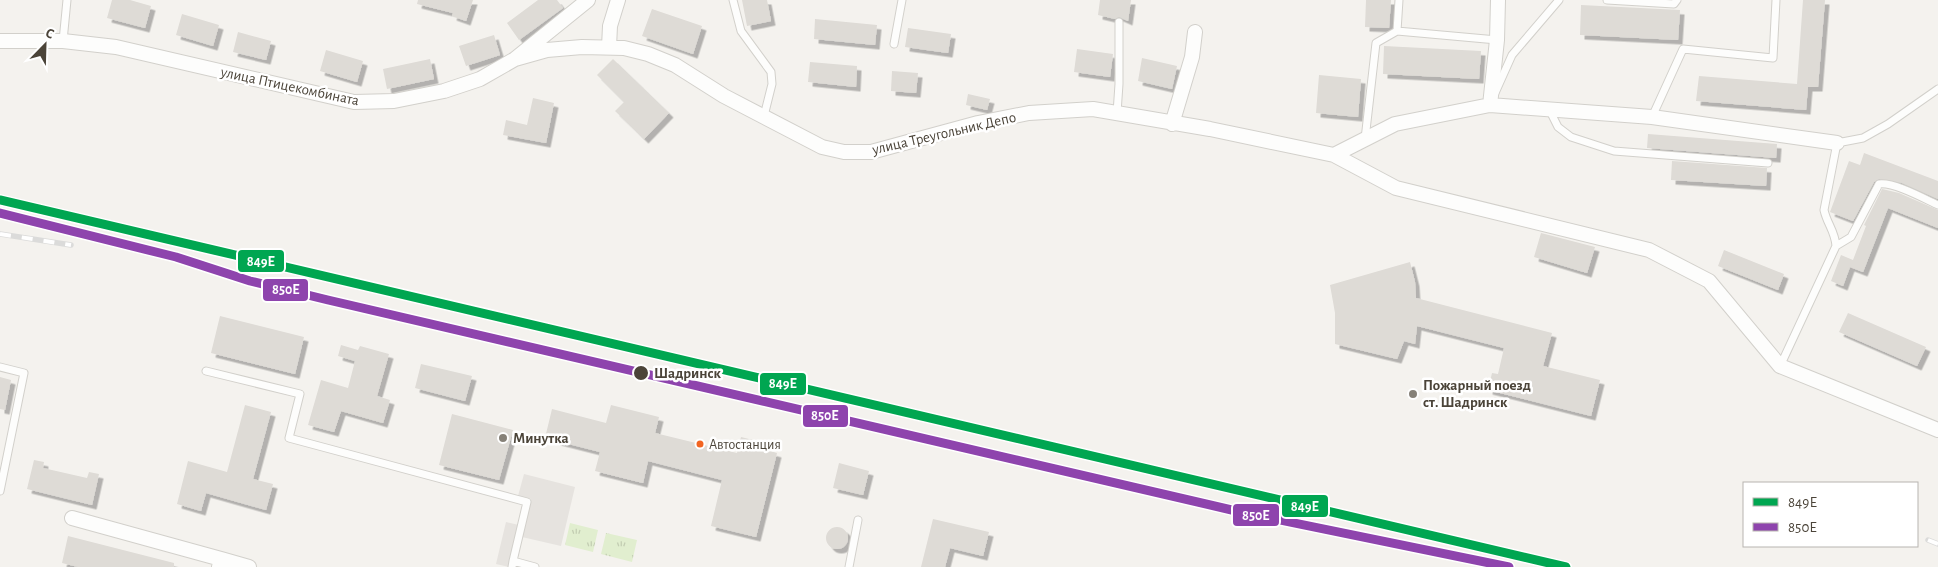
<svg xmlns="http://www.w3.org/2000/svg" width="1938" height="567" viewBox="0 0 1938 567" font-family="'Alegreya Sans',sans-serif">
<defs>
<pattern id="grass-tufts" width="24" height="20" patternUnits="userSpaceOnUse" patternTransform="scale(1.25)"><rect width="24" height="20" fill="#e1eecf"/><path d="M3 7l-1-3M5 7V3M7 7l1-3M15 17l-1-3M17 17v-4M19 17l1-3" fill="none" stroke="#c3cdb2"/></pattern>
<filter id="shadow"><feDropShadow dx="4.5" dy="4.5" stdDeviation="0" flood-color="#0004"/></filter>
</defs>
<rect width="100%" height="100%" fill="#f4f2ee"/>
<!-- grass -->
<path fill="url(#grass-tufts)" d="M570 523 598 530 593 552 565 545Z
M606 533 637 540 632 562 601 554Z"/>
<!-- parking -->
<path fill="#e6e3df" d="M524 474 575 487 561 546 522 537 531 499 518 496Z
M506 522 519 525 509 567 496 564Z"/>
<!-- building -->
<path fill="#dedbd6" filter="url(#shadow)" d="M112 0H130L151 6 145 28 107 18Z
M418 0H473L466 21 452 16 453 13 417 4Z
M538 0H557L563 8 519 40 507 23Z
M742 0H767L771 21 747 26Z
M1100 0H1131L1128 21 1119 17 1115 19 1098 15Z
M1366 0H1391L1389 28 1365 27Z
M1803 0H1825L1818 87H1808L1806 110 1696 101 1699 76 1797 84Z
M1581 5 1680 10 1678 40 1580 35Z
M652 9 702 26 693 54 642 36Z
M182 14 219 25 213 46 176 35Z
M815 19 877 25 875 45 814 39Z
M908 28 951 34 948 53 905 47Z
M238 32 271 41 266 60 233 52Z
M494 35 500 55 466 66 459 46Z
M1384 46 1481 51 1479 79 1383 74Z
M1077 49 1113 54 1110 77 1074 72Z
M326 50 363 61 357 82 320 71Z
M1142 58 1177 66 1172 89 1138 81Z
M430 59 434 79 387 89 383 69Z
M613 59 669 113 644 139 615 111 624 102 597 75Z
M810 62 857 66 856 87 808 82Z
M892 71 918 73 916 93 891 91Z
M1319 75 1361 79 1358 117 1316 113Z
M968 94 990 99 987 110 966 105Z
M533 98 554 103 546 143 503 135 506 120 527 125Z
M1648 134 1777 144 1776 158 1647 148Z
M1864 153 1938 181V199L1902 183 1879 179 1874 182 1853 221 1830 212 1849 161 1860 165Z
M1672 161 1767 168 1766 186 1671 180Z
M1882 189 1899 193 1938 210V228L1888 208 1863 272 1850 267 1843 286 1831 281 1841 255 1853 260 1866 226 1864 225Z
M1541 233 1595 247 1587 273 1534 257Z
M1724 250 1784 274 1778 290 1718 266Z
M1410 262 1415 282 1416 298 1552 333 1543 366 1600 380 1591 416 1488 390 1492 373 1498 374 1504 348 1417 326 1415 344 1404 341 1397 359 1335 344V313L1330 285Z
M1848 313 1926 347 1917 366 1839 332Z
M220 316 304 337 295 374 211 353Z
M341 345 358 350 360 346 389 354 377 396 390 400 383 423 341 411 334 432 308 425 321 380 348 388 355 361 338 356Z
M421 364 472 376 465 401 415 388Z
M0 377 11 380 5 410 0 409Z
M245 405 271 412 253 479 273 484 266 510 206 493 201 511 177 504 188 461 227 472Z
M611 405 659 417 655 433 737 453 741 437 765 443 763 449 777 453 756 537 711 526 722 480 648 461 643 483 595 471 600 452 545 438 552 409 606 423Z
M452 414 513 430 499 480 439 465Z
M34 460 44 462 43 468 87 478 89 472 99 474 92 505 27 489Z
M839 463 869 471 863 495 833 488Z
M933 519 989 532 983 556 950 548 945 567H921Z
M826 538a11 11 0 1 1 22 0a11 11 0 1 1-22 0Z
M68 536 174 563V567H78L62 563Z"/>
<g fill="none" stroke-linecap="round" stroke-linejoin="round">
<defs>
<path id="lane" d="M733 0 741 31 771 72 772 84 764 116
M1399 0 1397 31 1497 40
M1607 0 1674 4 1677 0
M63 41 67 0
M894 44 902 0
M1495 93 1512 55 1559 0
M1549 109 1558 127 1571 137 1614 151 1768 163
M1117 113 1119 84V22
M1652 117 1683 49 1773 58 1776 0
M1365 139 1376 43 1397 31
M1836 246C1835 231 1827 224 1824 210L1837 143 1863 138 1888 124 1938 89
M1782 362 1836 246 1851 237 1879 184C1894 182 1923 198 1938 205
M0 367 24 373 0 491
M206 371 300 394 289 438 527 502 513 561
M512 567 513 561 535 567
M849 567 858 520"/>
<path id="street" d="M0 41H63L116 47 354 102 394 101 444 91 480 79 515 59 588 0
M609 47 610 26 618 0
M515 59 547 50 582 47 624 48 648 54 675 65 724 96 822 147 844 152H871L978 123 1029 113 1093 109 1210 129 1334 155 1395 124 1490 105 1652 117 1837 143
M1490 105 1497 40 1498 0
M1172 124 1192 57 1195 32
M1334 155 1396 188 1649 250 1709 281 1780 366 1938 430
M72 518 221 559 219 567
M221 559 249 567"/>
</defs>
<!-- lane casing -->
<use href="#lane" stroke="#d2d0cb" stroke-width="9"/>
<!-- street casing -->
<use href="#street" stroke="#d2d0cb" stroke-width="16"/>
<!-- lane -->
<use href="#lane" stroke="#fdfdfc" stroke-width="7"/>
<!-- street -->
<use href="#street" stroke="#fdfdfc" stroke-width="14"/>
<defs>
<path id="rail" d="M0 234 71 245
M1928 540 1938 544"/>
</defs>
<!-- rail casing -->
<use href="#rail" stroke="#dbdbda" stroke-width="5.5"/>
<!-- rail -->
<use href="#rail" stroke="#fff" stroke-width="4" stroke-dasharray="11" stroke-linecap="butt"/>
<defs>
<path id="rail-1" d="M0 200 1566 567"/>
<path id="rail-2" d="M0 213 176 257 250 281 328 300 1236 511 1509 567"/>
</defs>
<!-- rail-1 casing -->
<use href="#rail-1" stroke="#fff" stroke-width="12"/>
<!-- rail-2 casing -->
<use href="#rail-2" stroke="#fff" stroke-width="12"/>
<!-- rail-1 -->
<use href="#rail-1" stroke="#00a651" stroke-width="9"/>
<!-- rail-2 -->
<use href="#rail-2" stroke="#8e44ad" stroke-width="9"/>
</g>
<!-- markers -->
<circle fill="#4b4439" stroke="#fff" stroke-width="2" cx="641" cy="373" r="8"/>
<g fill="#868178" stroke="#fff" stroke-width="2">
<circle cx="1413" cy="394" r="5"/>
<circle cx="503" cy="438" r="5"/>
</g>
<circle fill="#f26522" stroke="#fff" stroke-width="2" cx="700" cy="444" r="4.5"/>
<g text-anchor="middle" stroke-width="5" stroke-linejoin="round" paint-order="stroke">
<!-- bus labels -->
<g font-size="14" fill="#4b4439" stroke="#fff" text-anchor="start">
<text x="709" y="449">Автостанция</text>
</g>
<!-- street labels -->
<g font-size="15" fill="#4b4439" stroke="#fff">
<text transform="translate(290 86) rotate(12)" y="5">улица Птицекомбината</text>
<text transform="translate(944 133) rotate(-13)" y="5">улица Треугольник Депо</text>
</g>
<!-- stop labels -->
<g font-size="15" font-weight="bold" fill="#4b4439" stroke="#fff" text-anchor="start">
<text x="654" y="378">Шадринск</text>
</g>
<!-- poi labels -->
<g font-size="15" font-weight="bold" fill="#4b4439" stroke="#fff" text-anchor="start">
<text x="1423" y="390">Пожарный поезд<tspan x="1423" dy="17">ст. Шадринск</tspan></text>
<text x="513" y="443">Минутка</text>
</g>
</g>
<g stroke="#fff" stroke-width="2">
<rect x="237" y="249" width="48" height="24" rx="5" fill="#00a651"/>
<rect x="262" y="278" width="47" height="24" rx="5" fill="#8e44ad"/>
<rect x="759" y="372" width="48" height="24" rx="5" fill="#00a651"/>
<rect x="802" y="404" width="47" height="24" rx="5" fill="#8e44ad"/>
<rect x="1281" y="494" width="48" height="24" rx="5" fill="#00a651"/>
<rect x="1232" y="503" width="48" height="24" rx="5" fill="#8e44ad"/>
</g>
<g font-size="14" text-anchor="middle" font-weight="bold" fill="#fff">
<text x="261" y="266">849Е</text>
<text x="286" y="294">850Е</text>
<text x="783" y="388">849Е</text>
<text x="825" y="420">850Е</text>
<text x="1305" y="511">849Е</text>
<text x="1256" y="520">850Е</text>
</g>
<!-- legend -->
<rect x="1743" y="482" width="175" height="65" fill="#ffffff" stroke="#b7b4b0"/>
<rect x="1753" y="498" width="25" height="8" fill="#00a651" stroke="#b7b4b0"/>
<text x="1788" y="507" font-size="15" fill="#4b4439">849Е</text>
<rect x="1753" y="523" width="25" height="8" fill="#8e44ad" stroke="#b7b4b0"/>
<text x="1788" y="532" font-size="15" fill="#4b4439">850Е</text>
<!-- north arrow -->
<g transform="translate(45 45) rotate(23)" stroke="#ffffff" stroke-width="4" paint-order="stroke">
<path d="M0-4L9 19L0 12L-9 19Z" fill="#4b4439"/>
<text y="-8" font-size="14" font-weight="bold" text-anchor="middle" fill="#4b4439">С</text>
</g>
</svg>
